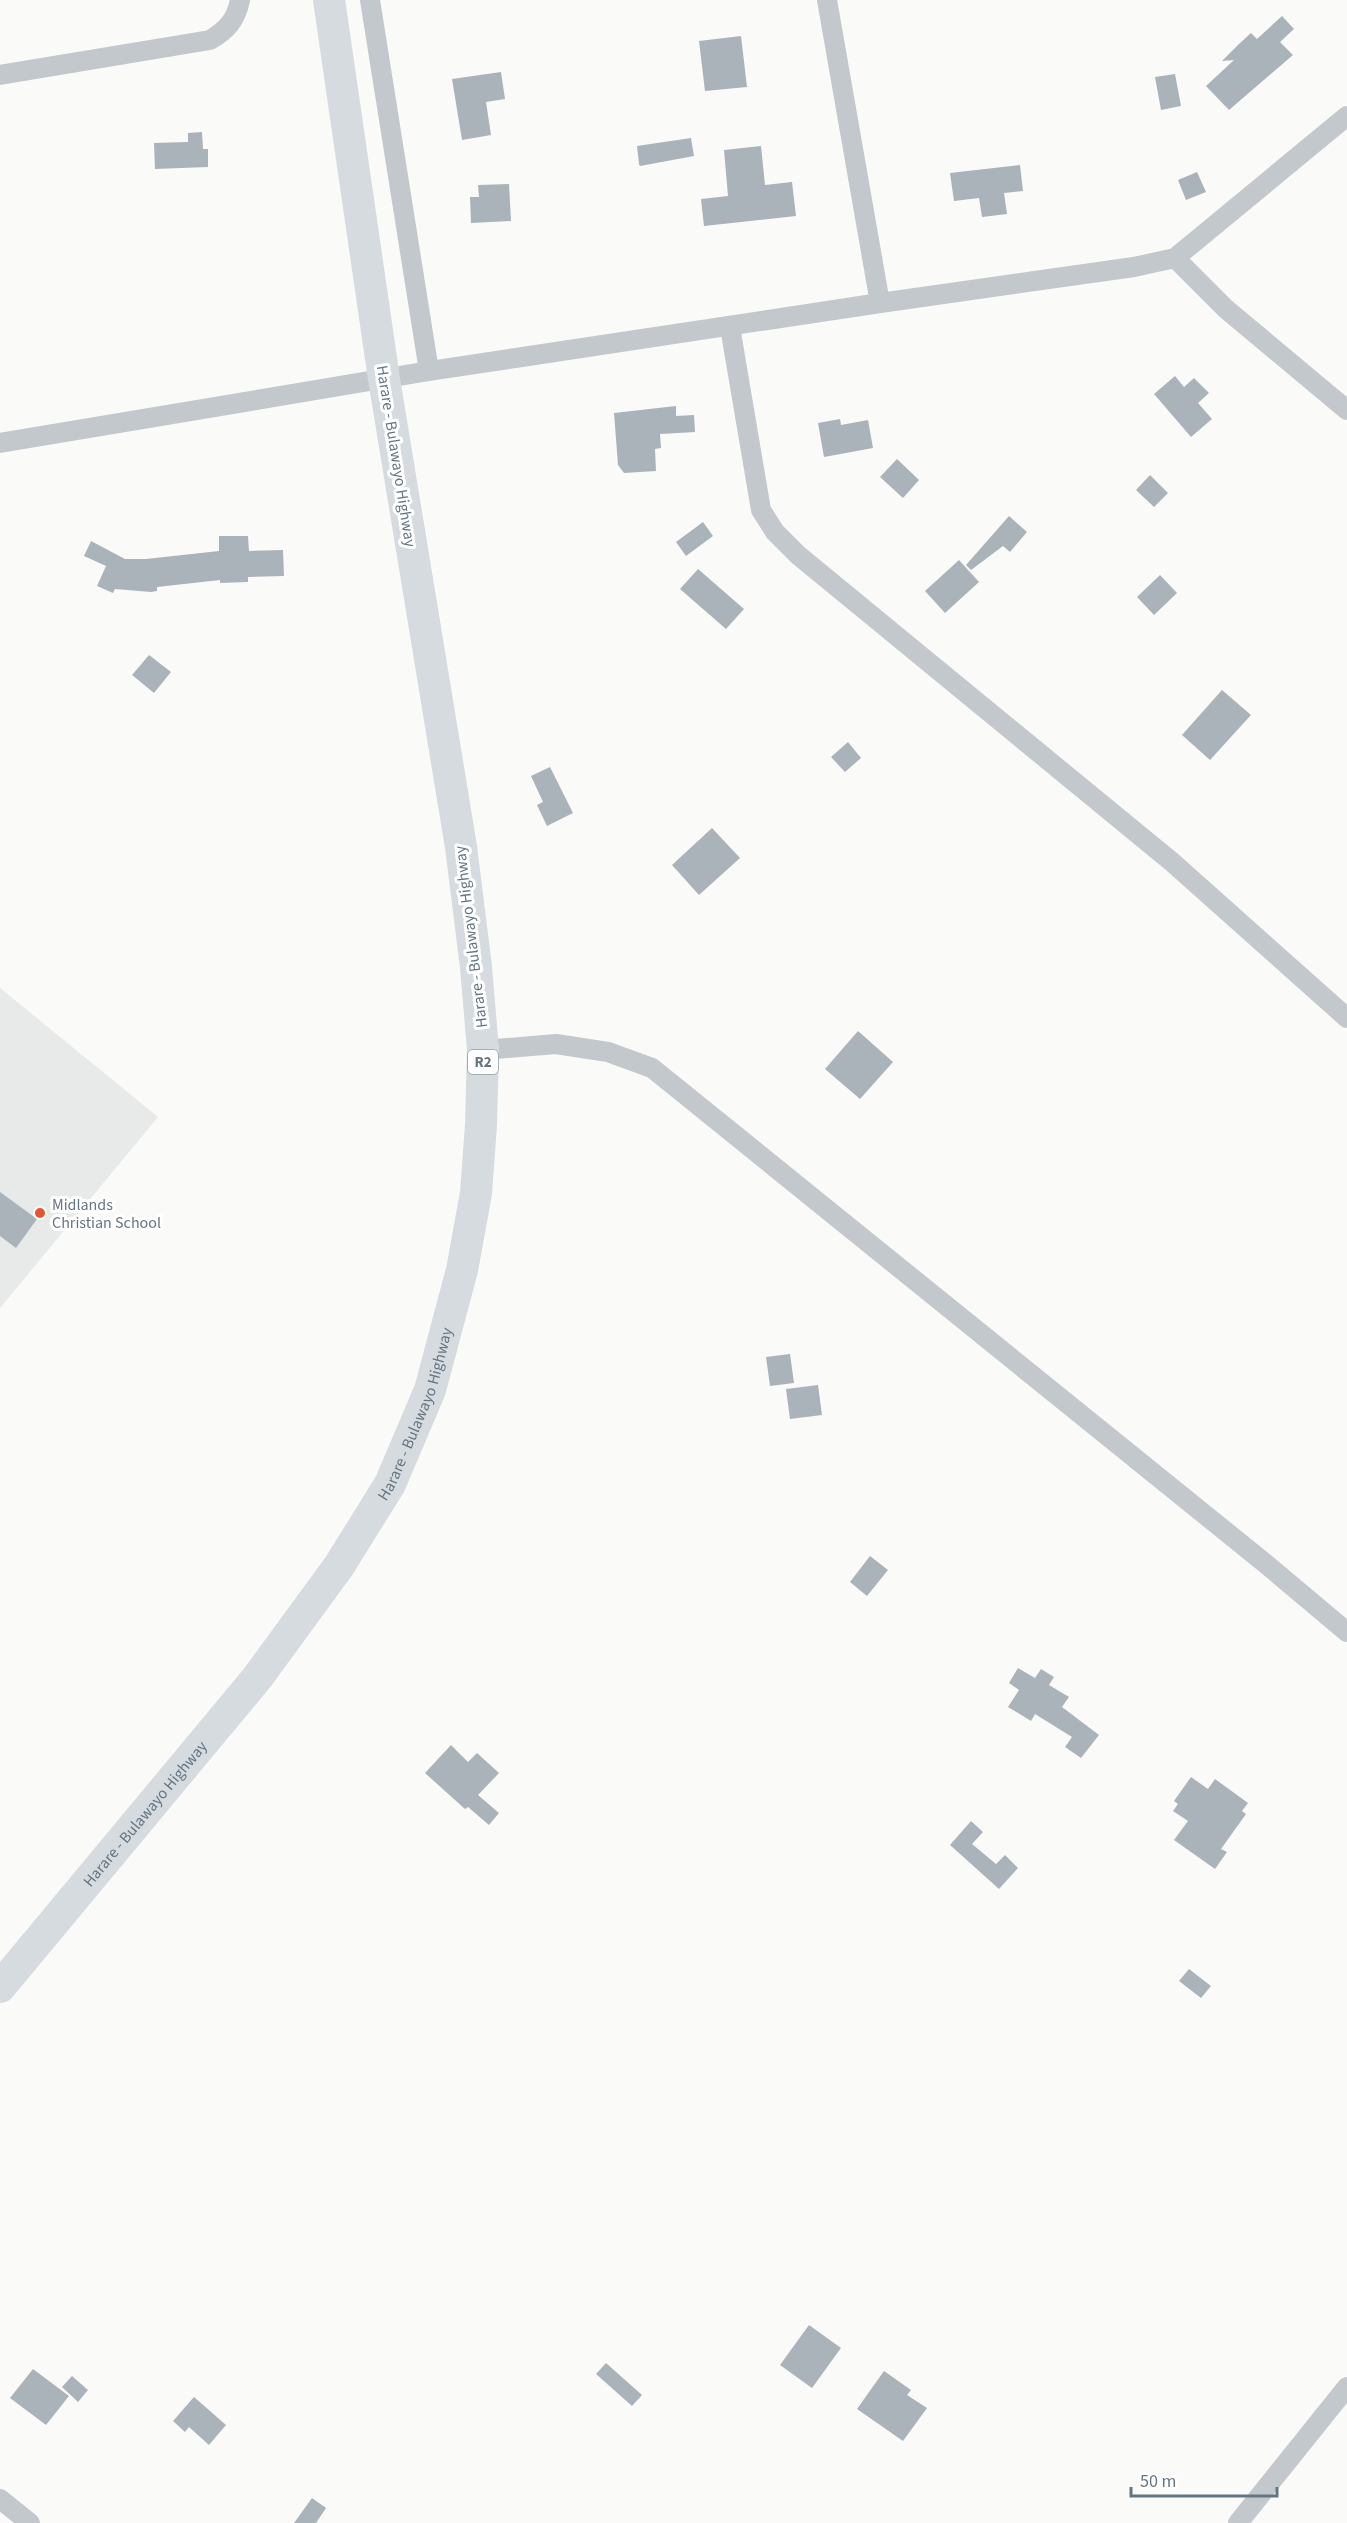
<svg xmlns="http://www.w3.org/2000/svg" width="1347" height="2523" viewBox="0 0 1347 2523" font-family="'Source Sans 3',sans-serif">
<rect width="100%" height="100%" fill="#fafaf8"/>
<!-- built -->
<path fill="#e8e9e9" d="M0 988 158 1117 0 1308Z"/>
<!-- building -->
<path fill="#aab3b9" d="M1282 16 1294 29 1280 42 1293 55 1229 110 1206 86 1234 60 1222 61 1239 44 1251 33 1257 39Z
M741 36 747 87 705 91 699 41Z
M501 72 505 99 486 102 491 135 462 140 452 79Z
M1175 74 1181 106 1161 110 1155 77Z
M202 132 203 149H208V167L155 169 154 143 188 142V133Z
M691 138 694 156 640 166 639 164 637 146Z
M761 146 765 185 792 182 796 216 704 226 701 199 728 196 724 150Z
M1020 165 1023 191 1004 193 1007 214 982 217 979 198 954 201 950 173Z
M1197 172 1206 192 1186 200 1178 180Z
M509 184 511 221 471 223 470 197H479L478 185Z
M1175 376 1184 387 1194 378 1209 393 1198 403 1212 419 1191 437 1154 394Z
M676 406V416L694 415 695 432 660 434 661 448 655 449 656 471 624 473 618 465 614 413Z
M840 419 841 425 868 420 873 448 824 457 818 423Z
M897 459 919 480 903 498 880 477Z
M1150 475 1168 493 1154 507 1136 490Z
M1009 516 1027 532 1010 552 1003 546 971 570 966 565Z
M703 522 713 536 686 556 676 542Z
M219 536H248L249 551 283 550 284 576 248 577V582L220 583V580L157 587V591L151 592 115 589 113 593 97 586 106 566 84 556 91 541 125 559H146L219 551Z
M959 560 979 582 945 613 925 591Z
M698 569 744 609 726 629 680 589Z
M1160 575 1177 593 1154 615 1137 597Z
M149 655 171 672 154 693 132 675Z
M1222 690 1251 715 1210 760 1182 735Z
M848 742 861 758 845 772 831 757Z
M550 767 573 813 547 826 537 805 543 802 531 776Z
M712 828 740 858 699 895 672 865Z
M858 1031 893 1062 860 1099 825 1069Z
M0 1192 37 1219 16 1248 0 1236Z
M790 1354 794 1383 770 1386 766 1357Z
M818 1385 822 1415 790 1419 786 1389Z
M870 1556 888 1570 867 1596 850 1582Z
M1018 1668 1035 1678 1041 1669 1054 1677 1049 1685 1069 1697 1062 1707 1099 1735 1081 1758 1065 1747 1072 1737 1035 1714 1031 1721 1008 1707 1019 1690 1009 1683Z
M451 1745 468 1762 477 1753 499 1773 478 1795 499 1813 489 1825 468 1807 465 1809 425 1773Z
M1191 1777 1208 1789 1215 1779 1248 1803 1242 1811 1246 1814 1221 1849 1227 1852 1215 1869 1174 1840 1188 1821 1173 1811 1178 1804 1174 1801Z
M971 1821 983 1832 972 1844 996 1864 1005 1855 1018 1868 999 1889 950 1845Z
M1189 1969 1211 1986 1201 1998 1179 1981Z
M809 2325 841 2348 812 2388 780 2365Z
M606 2363 642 2395 632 2406 596 2374Z
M33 2369 69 2396 46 2425 10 2398Z
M884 2371 911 2390 907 2395 927 2408 903 2441 857 2409Z
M72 2376 88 2390 78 2402 62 2387Z
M194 2397 226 2425 209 2445 189 2427 185 2432 173 2421Z
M312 2498 326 2508 316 2523H294Z"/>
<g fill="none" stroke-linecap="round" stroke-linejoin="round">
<!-- minor -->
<path stroke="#c3c8cc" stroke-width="20" d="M370 0 429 371
M827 0 880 303
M0 75 210 40C227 30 236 20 240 0
M1175 258 1226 309 1347 410
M730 327 761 510 775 532 798 555 1172 862 1347 1018
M0 443 429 371 880 303 1134 267 1175 258 1347 116
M483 1050 556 1044 608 1052 652 1068 1266 1564 1347 1632
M0 2499 30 2523
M1238 2523 1347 2387"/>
<!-- trunk -->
<path stroke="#d6dbdf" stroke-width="32" id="s1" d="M0 1987 257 1678 339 1566 390 1484 430 1390 462 1270 476 1193 481 1125 483 1050 476 967 461 847 384 379 329 0"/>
</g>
<!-- markers -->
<circle fill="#e4572e" stroke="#fff" stroke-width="2" cx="40" cy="1213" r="6"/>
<g text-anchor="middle" stroke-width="6" stroke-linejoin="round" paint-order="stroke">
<!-- shield labels -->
<rect fill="#fff" stroke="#939fa8" stroke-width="1.5" x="468" y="1050" width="30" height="24" rx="4.5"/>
<g font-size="15" font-weight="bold" fill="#657683">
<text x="483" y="1067">R2</text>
</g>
<!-- street labels -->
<g font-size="16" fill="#657683" stroke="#fff">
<text transform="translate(397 456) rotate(81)" y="6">Harare - Bulawayo Highway</text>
<text transform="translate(470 937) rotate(-97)" y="6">Harare - Bulawayo Highway</text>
<text dy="6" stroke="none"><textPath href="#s1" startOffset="712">Harare - Bulawayo Highway</textPath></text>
<text dy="6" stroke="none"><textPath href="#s1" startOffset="226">Harare - Bulawayo Highway</textPath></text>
</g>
<!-- poi labels -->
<g font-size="16" fill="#657683" stroke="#fff" text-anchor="start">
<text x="52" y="1210">Midlands<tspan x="52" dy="18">Christian School</tspan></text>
</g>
</g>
<!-- scale -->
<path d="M1131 2487v9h146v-9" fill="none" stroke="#657683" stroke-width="3"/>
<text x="1140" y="2487" font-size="18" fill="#657683" stroke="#ffffff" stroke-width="4.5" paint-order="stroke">50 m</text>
</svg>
